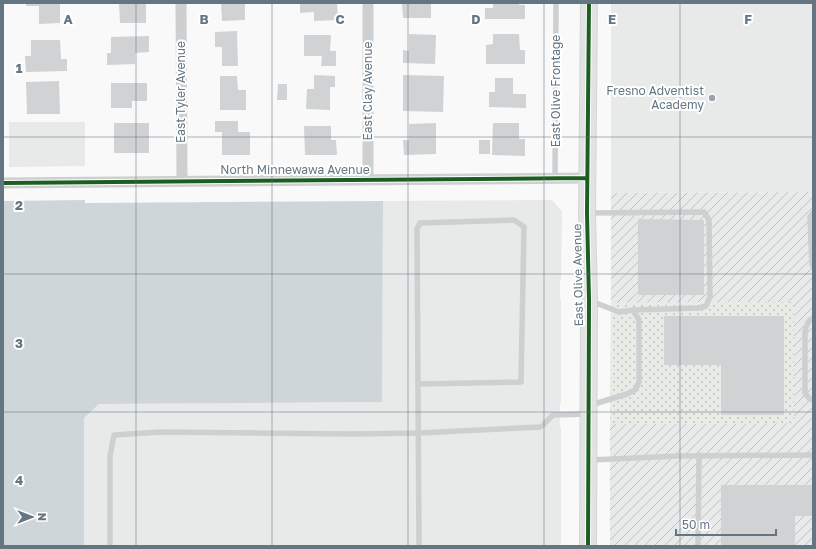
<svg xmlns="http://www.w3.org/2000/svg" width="816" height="549" viewBox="0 0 816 549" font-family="'Golos Text',sans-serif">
<defs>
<pattern id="industrial-furrows" width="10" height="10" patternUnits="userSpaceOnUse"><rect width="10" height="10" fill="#e8e9e9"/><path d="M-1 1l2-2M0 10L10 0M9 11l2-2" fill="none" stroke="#c0c1c2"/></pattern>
<pattern id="grass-dots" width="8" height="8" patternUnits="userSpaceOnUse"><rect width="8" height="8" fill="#e8ebe6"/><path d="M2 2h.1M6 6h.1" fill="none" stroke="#c0c3c0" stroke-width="1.8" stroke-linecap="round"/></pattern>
</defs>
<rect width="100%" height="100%" fill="#f9f9f9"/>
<!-- built -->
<path fill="#e8e9e9" d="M611 3H813V192L611 193Z
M9 122H85V166L9 167Z
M552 200 562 211 561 280H560V299H561V403H560V427H561V546H84V418L99 404 382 402 383 201Z"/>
<!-- industrial -->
<path fill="url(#industrial-furrows)" d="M813 192V546H610V424L794 423V302L611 303V193Z"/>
<!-- grass -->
<path fill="url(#grass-dots)" d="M794 302V423L610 424 611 303Z"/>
<!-- water -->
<path fill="#ced6d9" d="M85 200V203L383 201 382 402 99 404 84 418V546H3V201Z"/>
<!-- building -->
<path fill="#d0d2d3" d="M26 3H60V23L39 24V6H26Z
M119 3H146V23H120Z
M221 3H245V20L222 21Z
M300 3H337L338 20 314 21V12L300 13Z
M402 3H431V18H403Z
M493 3H519V5H525V19H485V8H493Z
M237 31 238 66H222V47H215V32Z
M409 34 436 35 435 64 403 63V50L409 51Z
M493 34H519L520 50H525V64H486V45L493 44Z
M304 35H331L330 51H336V66H321L322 56H304Z
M149 36V52L135 53V64L107 65V53H111V37Z
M31 40H60L61 59H67V71L26 72 25 56H31Z
M314 75 335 76V87H330V110L306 109 307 89H314Z
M403 75 444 76 443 112 403 111Z
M220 76H237L238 90H246V110H220Z
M495 78H513V94H526V108L489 107V92H495Z
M59 81 60 114H27L26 82Z
M111 83H147V101H132V108H111Z
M278 84H287V100H277Z
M215 121H238V132H250V155H222V132H215Z
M114 123H149V153H114Z
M436 123V154L404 155 403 140H409V124Z
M493 123H519V139H525V156L492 155Z
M304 126H331V140H336L337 155H305Z
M479 140H490V154H479Z
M638 219 704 220V295H638Z
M664 316H784V415H721V365H664Z
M721 485H813V516H795V546H721Z"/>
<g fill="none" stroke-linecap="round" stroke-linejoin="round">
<defs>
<path id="secondary" d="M588 546 589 300 587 213 589 3"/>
</defs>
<!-- secondary casing -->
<use href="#secondary" stroke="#d5d6d7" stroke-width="18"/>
<!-- lane -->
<path stroke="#cecfd0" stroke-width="5.5" d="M555 178 556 3
M589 213 704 212 709 220 710 297 706 306 699 308 633 310
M813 213 810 217 812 265 813 266
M813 318C808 320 806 326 805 332V393L810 399 813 400
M418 384 521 382 524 227 514 220 420 223 417 229 419 546
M591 405 627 394 635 390 639 382V320L633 310 619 312 591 301
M590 460 679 456 813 455
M110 546V456L114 435 161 432 352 434 419 433 540 427 543 425 553 415 587 414
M698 546 699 455"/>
<!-- street -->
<path stroke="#cecfd0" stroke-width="11" d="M181 3 182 181
M368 3V180
M3 183 587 178"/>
<!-- secondary -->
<use href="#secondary" stroke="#e1e2e2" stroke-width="16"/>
<defs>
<path id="cycleway" d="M3 183 587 178
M588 546 589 300 587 213 589 3"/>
</defs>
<!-- cycleway casing -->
<use href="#cycleway" stroke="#fff" stroke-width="6"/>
<!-- cycleway -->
<use href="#cycleway" stroke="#1b5e20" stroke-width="4"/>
</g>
<!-- grid -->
<path fill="none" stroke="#657683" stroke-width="1" stroke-opacity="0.55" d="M136 3V546M272 3V546M408 3V546M544 3V546M680 3V546M3 137H813M3 274H813M3 412H813"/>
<!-- markers -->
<circle fill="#99a4ac" stroke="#fff" stroke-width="1.5" cx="712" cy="98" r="4"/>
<g text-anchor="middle" stroke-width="4" stroke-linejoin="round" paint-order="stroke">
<!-- street labels -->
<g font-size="12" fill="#657683" stroke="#fff">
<text transform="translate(368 91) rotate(-90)" y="4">East Clay Avenue</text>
<text transform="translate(556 91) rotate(-90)" y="4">East Olive Frontage</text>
<text transform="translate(181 92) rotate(-90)" y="4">East Tyler Avenue</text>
<text x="295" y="174">North Minnewawa Avenue</text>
<text transform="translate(578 275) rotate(-91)" y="4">East Olive Avenue</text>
</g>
<!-- poi labels -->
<g font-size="12" fill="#657683" stroke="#fff" text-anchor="end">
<text x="704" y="95">Fresno Adventist<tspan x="704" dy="14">Academy</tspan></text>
</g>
</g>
<g font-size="13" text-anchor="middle" font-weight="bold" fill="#657683" stroke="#fff" stroke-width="4" stroke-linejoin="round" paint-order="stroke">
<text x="68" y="24">A</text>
<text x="204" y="24">B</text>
<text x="340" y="24">C</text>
<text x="476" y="24">D</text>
<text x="612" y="24">E</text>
<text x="748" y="24">F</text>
<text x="19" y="73">1</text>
<text x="19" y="210">2</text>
<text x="19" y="348">3</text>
<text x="19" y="485">4</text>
</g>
<!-- border -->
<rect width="816" height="549" fill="none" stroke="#657683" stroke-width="8"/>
<!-- north arrow -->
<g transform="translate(32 517) rotate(90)" stroke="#ffffff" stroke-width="3" paint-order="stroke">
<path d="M0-3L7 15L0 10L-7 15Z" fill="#657683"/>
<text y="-6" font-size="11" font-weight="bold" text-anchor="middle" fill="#657683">N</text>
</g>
<!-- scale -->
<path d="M676 529v6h100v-6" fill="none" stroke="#657683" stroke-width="2"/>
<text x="682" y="529" font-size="12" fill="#657683" stroke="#ffffff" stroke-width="3" paint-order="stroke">50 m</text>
</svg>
